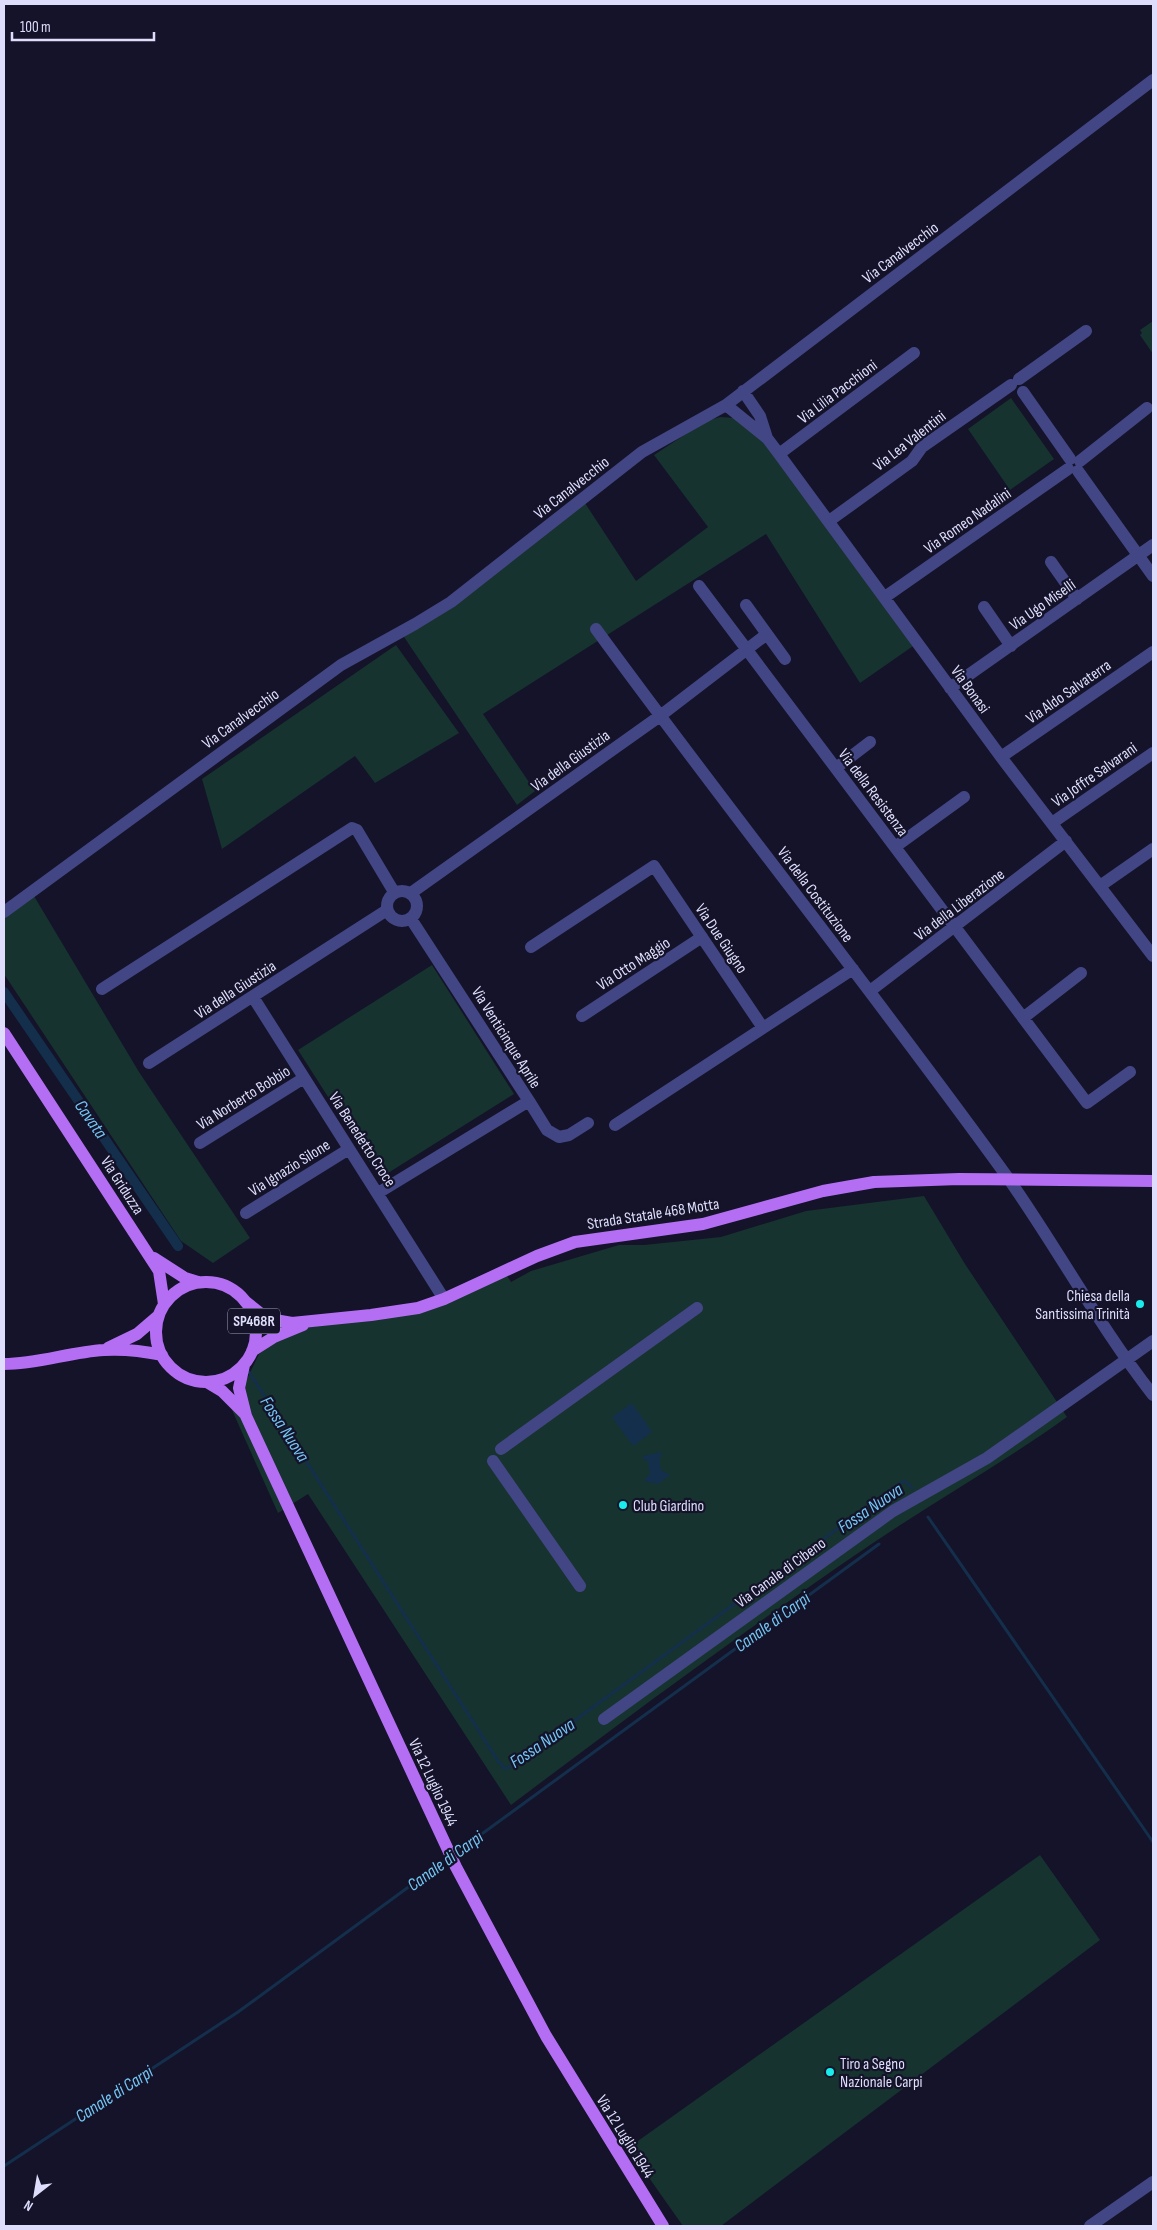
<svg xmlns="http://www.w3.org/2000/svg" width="1157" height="2230" viewBox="0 0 1157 2230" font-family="'Sofia Sans Condensed',sans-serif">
<rect width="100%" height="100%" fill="#141329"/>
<!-- green -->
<path fill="#16332f" d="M1153 321V354L1140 335 1142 333 1140 330Z
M1011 398 1054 459 1010 490 968 429Z
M720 417 735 418 755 430 916 644 860 683 766 534 483 714 535 791 517 805 402 634 583 500 636 581 708 527 654 455 704 422Z
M396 645 459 733 375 783 355 756 222 849 202 779Z
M34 896 139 1072 250 1238 213 1263 181 1241 4 974V919Z
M432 965 514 1094 380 1178 298 1050Z
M924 1196 965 1264 1067 1417C1003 1463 935 1501 870 1545 748 1628 629 1716 511 1805L308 1494 278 1513 232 1410 259 1354 274 1342 279 1319 393 1309 426 1303 502 1268 511 1282 531 1271 619 1245H644L721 1237 806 1211Z
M1040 1855 1100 1940 721 2226H683L628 2148Z"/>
<!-- water -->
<path fill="#142f4c" d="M632 1403 652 1432 633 1446 612 1417Z
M661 1452 662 1456 659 1458 661 1470 670 1475 658 1484 644 1481 650 1473 648 1461 644 1460 643 1456Z"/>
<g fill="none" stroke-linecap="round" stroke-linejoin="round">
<!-- stream -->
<path stroke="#142f4c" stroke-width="3" d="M249 1372 498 1761 505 1769 514 1765 896 1486 905 1481 912 1488
M928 1517 1153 1842
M453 1855 879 1544
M4 2166 238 2012 448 1858"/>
<!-- canal -->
<path stroke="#142f4c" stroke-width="10" d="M4 992 178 1246"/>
<!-- minor -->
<path stroke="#424684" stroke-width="12" d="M1019 379 1086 331
M743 391 760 416 767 438
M1023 392 1070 459
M726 405 767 438 779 454 1001 757 1153 956
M779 454 914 353
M1080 461 1147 408
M1078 471 1153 576
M829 521 912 461 922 447 1011 385
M1051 562 1077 599
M699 586 1087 1103 1130 1072
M885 597 1068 469
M746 605 785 659
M984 607 1011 646
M596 629C731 814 874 992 1008 1178 1058 1249 1099 1326 1153 1395
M950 688 1153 545
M1001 757 1153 652
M836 768 870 742
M1052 823 1153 753
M895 847 964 797
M1100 886 1153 849
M387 906a15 15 0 1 1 30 0a15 15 0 1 1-30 0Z
M411 893 660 716 767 634
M4 912 341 665 415 624 451 602 642 452 726 405 1153 80
M531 947 654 866 763 1028
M102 989 352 828 357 830 394 892
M870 991 1066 841
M253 997 444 1299
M582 1016 702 937
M1023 1018 1081 973
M149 1063 387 910
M529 1101 547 1130 559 1137 569 1135 588 1123
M615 1125 853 969
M200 1143 304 1078
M378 1193 529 1101 411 919
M246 1213 349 1149
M501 1449 697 1308
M493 1461 580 1586
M604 1719 893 1511 987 1458 1153 1341
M1090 2226 1153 2182"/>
<!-- major -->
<path stroke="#b46ef3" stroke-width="12" d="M4 1033 159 1271 164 1304
M154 1258 185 1278 198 1282
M156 1332a50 50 0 1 1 100 0a50 50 0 1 1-100 0Z
M246 1302 261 1314 275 1320 292 1323 371 1315 418 1308 444 1299 537 1256 575 1242 703 1224 823 1191 874 1182 959 1179 1153 1181
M108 1348 137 1334 158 1316
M252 1351 274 1337 303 1325
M4 1364C38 1364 70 1352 104 1350 123 1349 143 1351 162 1355
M244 1365 239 1388 246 1416 456 1867 546 2036 663 2226
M207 1382 222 1391 245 1414"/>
</g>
<!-- markers -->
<g fill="#1aecec" stroke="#141329" stroke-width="2">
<circle cx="1140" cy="1304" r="5"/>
<circle cx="623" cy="1505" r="5"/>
<circle cx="830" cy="2072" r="5"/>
</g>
<g text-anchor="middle" stroke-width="4.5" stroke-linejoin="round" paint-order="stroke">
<!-- shield labels -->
<rect fill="#141329" stroke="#a1a1bd" stroke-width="1" x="228" y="1308.5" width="52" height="25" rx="4"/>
<g font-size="15" font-weight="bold" fill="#dedefc">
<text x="254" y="1326">SP468R</text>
</g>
<!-- street labels -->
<g font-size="16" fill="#dedefc" stroke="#141329">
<text transform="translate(900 252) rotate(-37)" y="6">Via Canalvecchio</text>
<text transform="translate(837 391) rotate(-37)" y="6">Via Lilia Pacchioni</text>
<text transform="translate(909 440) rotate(-38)" y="6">Via Lea Valentini</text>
<text transform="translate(571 487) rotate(-38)" y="6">Via Canalvecchio</text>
<text transform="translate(967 520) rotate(-35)" y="6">Via Romeo Nadalini</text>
<text transform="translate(1042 604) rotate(-35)" y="6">Via Ugo Miselli</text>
<text transform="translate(971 689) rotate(54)" y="6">Via Bonasi</text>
<text transform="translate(1068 691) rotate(-35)" y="6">Via Aldo Salvaterra</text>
<text transform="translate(240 718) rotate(-36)" y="6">Via Canalvecchio</text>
<text transform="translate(570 760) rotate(-36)" y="6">Via della Giustizia</text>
<text transform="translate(1094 774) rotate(-35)" y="6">Via Joffre Salvarani</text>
<text transform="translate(874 792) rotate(53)" y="6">Via della Resistenza</text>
<text transform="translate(816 894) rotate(53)" y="6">Via della Costituzione</text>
<text transform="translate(959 904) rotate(-37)" y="6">Via della Liberazione</text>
<text transform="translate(722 938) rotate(56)" y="6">Via Due Giugno</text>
<text transform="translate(633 963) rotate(-33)" y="6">Via Otto Maggio</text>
<text transform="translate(235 989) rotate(-33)" y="6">Via della Giustizia</text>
<text transform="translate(507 1037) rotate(58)" y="6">Via Venticinque Aprile</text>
<text transform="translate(243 1097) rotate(-32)" y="6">Via Norberto Bobbio</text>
<text transform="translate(363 1139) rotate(57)" y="6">Via Benedetto Croce</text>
<text transform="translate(289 1167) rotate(-32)" y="6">Via Ignazio Silone</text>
<text transform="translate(123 1185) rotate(57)" y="6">Via Griduzza</text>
<text transform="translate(653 1213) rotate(-9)" y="6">Strada Statale 468 Motta</text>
<text transform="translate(780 1572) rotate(-36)" y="6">Via Canale di Cibeno</text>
<text transform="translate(434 1782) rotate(65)" y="6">Via 12 Luglio 1944</text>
<text transform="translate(626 2136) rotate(58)" y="6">Via 12 Luglio 1944</text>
</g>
<!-- poi labels -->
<g font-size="16" fill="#dedefc" stroke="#141329" text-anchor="start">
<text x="1130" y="1301" text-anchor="end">Chiesa della<tspan x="1130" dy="18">Santissima Trinità</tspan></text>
<text x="633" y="1511">Club Giardino</text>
<text x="840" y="2069">Tiro a Segno<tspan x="840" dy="18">Nazionale Carpi</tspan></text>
</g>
<!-- water labels -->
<g font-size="18" font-style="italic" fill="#74c6f4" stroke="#141329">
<text transform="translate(91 1119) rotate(55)" y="6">Cavata</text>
<text transform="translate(285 1429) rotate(57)" y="6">Fossa Nuova</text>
<text transform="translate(870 1508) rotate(-34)" y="6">Fossa Nuova</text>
<text transform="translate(772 1622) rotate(-36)" y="6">Canale di Carpi</text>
<text transform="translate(542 1743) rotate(-34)" y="6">Fossa Nuova</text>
<text transform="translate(445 1861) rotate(-36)" y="6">Canale di Carpi</text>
<text transform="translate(114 2094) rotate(-33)" y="6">Canale di Carpi</text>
</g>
</g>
<!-- border -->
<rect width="1157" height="2230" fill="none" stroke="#dedefc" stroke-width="10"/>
<!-- north arrow -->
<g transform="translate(35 2195) rotate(211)" stroke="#141329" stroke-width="4" paint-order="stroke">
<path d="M0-4L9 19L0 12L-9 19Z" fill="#dedefc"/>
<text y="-8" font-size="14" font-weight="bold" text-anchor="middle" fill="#dedefc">N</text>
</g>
<!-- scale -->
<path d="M12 32v8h142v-8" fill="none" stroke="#dedefc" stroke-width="2.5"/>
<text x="20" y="32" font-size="15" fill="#dedefc" stroke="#141329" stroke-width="4" paint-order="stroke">100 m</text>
</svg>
